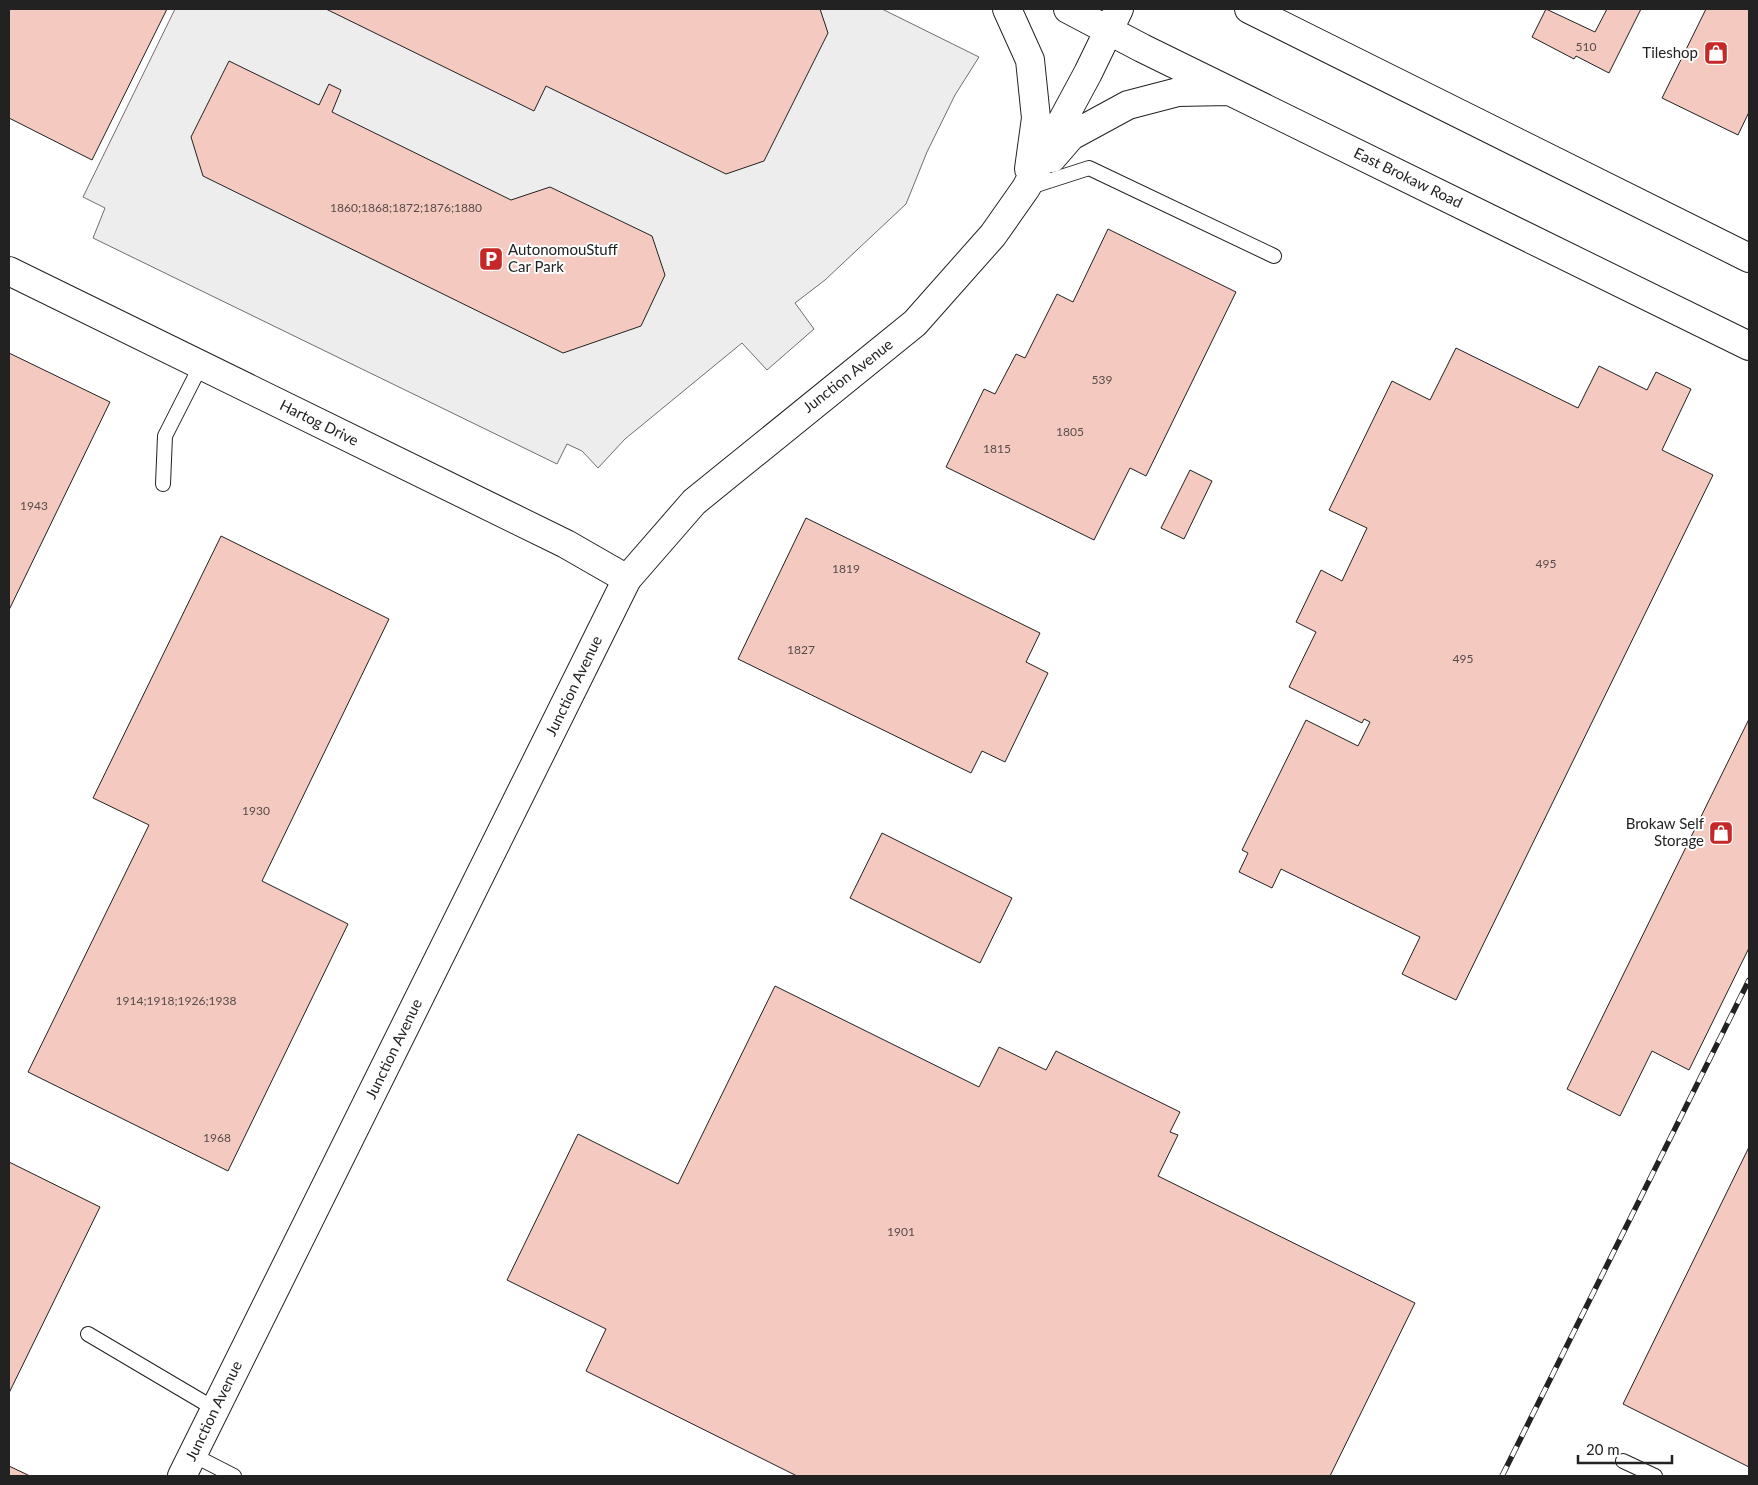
<svg xmlns="http://www.w3.org/2000/svg" width="1758" height="1485" viewBox="0 0 1758 1485" font-family="Lato,sans-serif">
<rect width="100%" height="100%" fill="#fff"/>
<!-- parking -->
<path fill="#ededed" stroke="#6f6f6f" d="M175 9H882L979 57 955 95 927 152 906 204 825 280 795 303 814 329 767 370 742 343 625 439 598 468 582 451 567 444 557 464 93 238 105 208 83 197Z"/>
<!-- building -->
<path fill="#f3c9c0" stroke="#222" d="M9 9H167L92 160 9 118Z
M326 9H820L828 33 764 161 726 174 546 86 534 111Z
M1546 9 1595 32 1607 9H1641L1609 73 1576 56 1574 59 1532 37Z
M1706 9H1749V112L1738 135 1662 98Z
M229 61 319 105 329 84 341 90 332 112 511 200 550 187 652 236 665 275 641 326 563 353 203 176 191 137Z
M1108 229 1236 292 1146 476 1130 468 1094 540 946 467 984 389 995 394 1016 354 1025 358 1057 294 1073 302Z
M1456 348 1578 408 1599 366 1647 390 1656 372 1691 389 1662 450 1713 475 1456 1000 1402 974 1420 937 1281 869 1272 888 1239 872 1248 853 1242 850 1306 720 1358 746 1370 722 1364 719 1362 723 1289 687 1316 632 1296 622 1321 570 1342 581 1367 528 1329 510 1392 381 1430 400Z
M9 353 110 402 9 610Z
M1190 470 1212 481 1184 539 1161 528Z
M806 518 1040 633 1026 662 1048 673 1005 762 982 751 971 773 738 659Z
M221 536 389 619 262 881 348 924 228 1171 28 1072 149 825 93 798Z
M1749 719V948L1689 1070 1652 1051 1620 1116 1567 1089Z
M882 833 1012 898 980 963 850 898Z
M775 986 979 1087 999 1047 1046 1070 1056 1051 1180 1112 1170 1132 1178 1135 1158 1176 1415 1303 1330 1476H797L586 1371 606 1329 507 1280 578 1134 678 1184Z
M1749 1147V1467L1623 1404Z
M9 1162 100 1207 9 1393Z
M9 1466 30 1476H9Z"/>
<g fill="none" stroke-linecap="round" stroke-linejoin="round">
<defs>
<path id="lane" d="M1027 188 1089 168 1274 256
M163 484 165 436 201 365
M88 1334 215 1409
M193 1455 234 1476
M1623 1461 1655 1476"/>
<path id="street" d="M9 271 566 544 627 579"/>
<path id="secondary" d="M1007 9 1030 60 1036 118 1029 169
M1068 9 1142 48 1749 346
M1249 9 1749 258
M1052 158 1071 136 1128 105 1178 92 1227 91
M182 1476 627 579 694 502 915 323 993 235 1026 188 1088 73 1119 9"/>
</defs>
<!-- lane casing -->
<use href="#lane" stroke="#222" stroke-width="16"/>
<!-- street casing -->
<use href="#street" stroke="#222" stroke-width="30"/>
<!-- secondary casing -->
<use href="#secondary" stroke="#222" stroke-width="30"/>
<!-- lane -->
<use href="#lane" stroke="#fff" stroke-width="14"/>
<!-- street -->
<use href="#street" stroke="#fff" stroke-width="28"/>
<!-- secondary -->
<use href="#secondary" stroke="#fff" stroke-width="28"/>
<defs>
<path id="rail" d="M1502 1476 1749 980"/>
</defs>
<!-- rail casing -->
<use href="#rail" stroke="#222" stroke-width="5.5"/>
<!-- rail -->
<use href="#rail" stroke="#fff" stroke-width="4" stroke-dasharray="11" stroke-linecap="butt"/>
</g>
<!-- icons -->
<defs>
<symbol id="shop-square" viewBox="-11 -11 22 22"><rect x="-9" y="-9" width="18" height="18" rx="4" fill="#c62828" stroke="#fff"/><path d="M-5-2.5h2.3a2.7 3.5 0 0 1 5.4 0H5L5.5 6h-11ZM-1.5-2.5h3a1.5 2.3 0 0 0-3 0Z" fill="#fff"/></symbol>
<symbol id="parking-square" viewBox="-11 -11 22 22"><rect x="-9" y="-9" width="18" height="18" rx="4" fill="#c62828" stroke="#fff"/><path d="M-3.5-5.5H1a3.5 3.5 0 0 1 0 7H-1V5.5H-3.5ZM-1-3.4V-.6H.8a1.4 1.4 0 0 0 0-2.8Z" fill="#fff"/></symbol>
</defs>
<g fill-rule="evenodd">
<use href="#shop-square" x="1702" y="39" width="28" height="28"/>
<use href="#parking-square" x="477" y="245" width="28" height="28"/>
<use href="#shop-square" x="1707" y="819" width="28" height="28"/>
</g>
<g text-anchor="middle" stroke-width="4" stroke-linejoin="round" paint-order="stroke">
<!-- number labels -->
<g font-size="12" fill="#564c4a">
<text x="1586" y="51">510</text>
<text x="406" y="212">1860;1868;1872;1876;1880</text>
<text x="1102" y="384">539</text>
<text x="1070" y="436">1805</text>
<text x="997" y="453">1815</text>
<text x="34" y="510">1943</text>
<text x="1546" y="568">495</text>
<text x="846" y="573">1819</text>
<text x="801" y="654">1827</text>
<text x="1463" y="663">495</text>
<text x="256" y="815">1930</text>
<text x="176" y="1005">1914;1918;1926;1938</text>
<text x="217" y="1142">1968</text>
<text x="901" y="1236">1901</text>
</g>
<!-- poi labels -->
<g font-size="15" fill="#222" stroke="#fff" text-anchor="end">
<text x="1698" y="58">Tileshop</text>
<text x="508" y="255" text-anchor="start">AutonomouStuff<tspan x="508" dy="17">Car Park</tspan></text>
<text x="1704" y="829">Brokaw Self<tspan x="1704" dy="17">Storage</tspan></text>
</g>
<!-- street labels -->
<g font-size="15" fill="#222" stroke="#fff">
<text transform="translate(1408 178) rotate(26)" y="5">East Brokaw Road</text>
<text transform="translate(848 376) rotate(-38)" y="5">Junction Avenue</text>
<text transform="translate(319 423) rotate(26)" y="5">Hartog Drive</text>
<text transform="translate(574 686) rotate(-64)" y="5">Junction Avenue</text>
<text transform="translate(394 1049) rotate(-64)" y="5">Junction Avenue</text>
<text transform="translate(214 1411) rotate(-64)" y="5">Junction Avenue</text>
</g>
</g>
<!-- border -->
<rect width="1758" height="1485" fill="none" stroke="#222222" stroke-width="20"/>
<!-- scale -->
<path d="M1578 1455v8h94v-8" fill="none" stroke="#222222" stroke-width="2.5"/>
<text x="1586" y="1455" font-size="15" fill="#222222" stroke="#ffffff" stroke-width="4" paint-order="stroke">20 m</text>
</svg>
